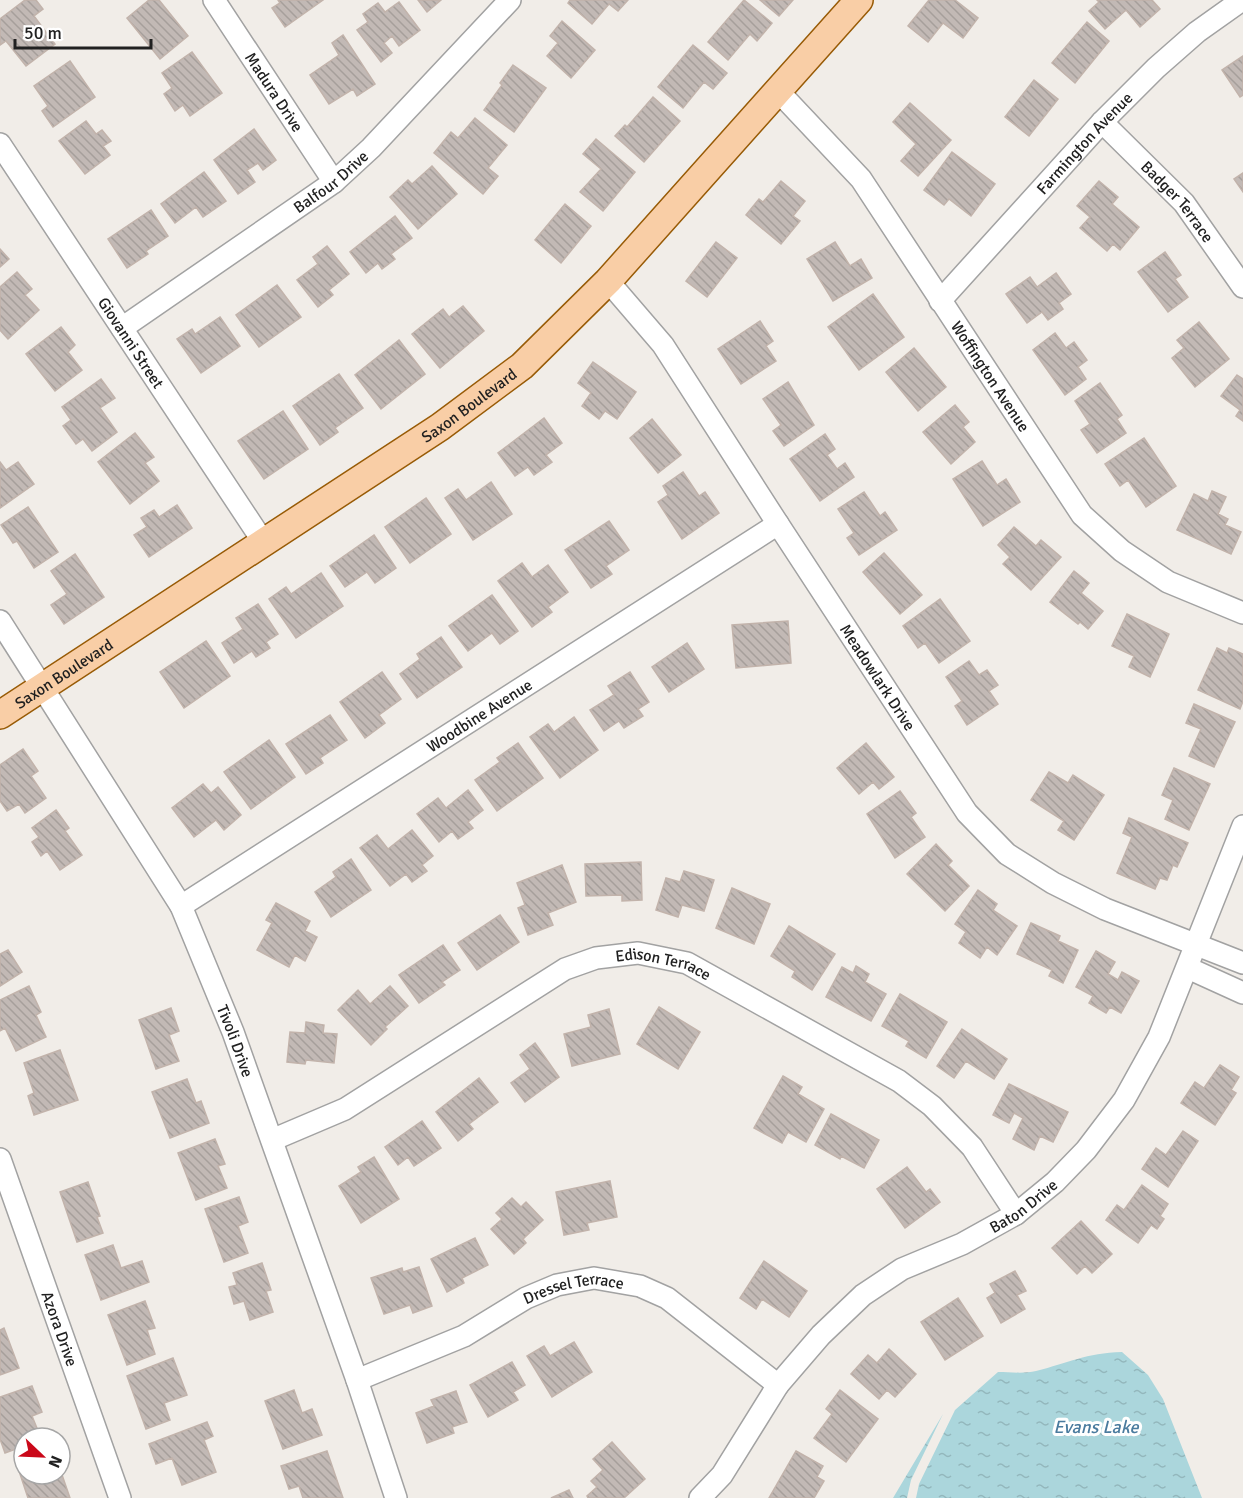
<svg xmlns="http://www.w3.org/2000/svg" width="1243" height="1498" viewBox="0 0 1243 1498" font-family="Signika,sans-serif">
<defs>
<pattern id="water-ripples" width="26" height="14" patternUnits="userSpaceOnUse" patternTransform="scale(1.5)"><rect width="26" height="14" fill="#abd6dc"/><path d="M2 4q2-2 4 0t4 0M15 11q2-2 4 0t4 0" fill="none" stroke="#93b7bc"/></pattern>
<pattern id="building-back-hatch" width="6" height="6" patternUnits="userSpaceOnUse" patternTransform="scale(1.5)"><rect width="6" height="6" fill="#c2b9b5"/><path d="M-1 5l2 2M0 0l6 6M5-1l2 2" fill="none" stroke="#a69f9b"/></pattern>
</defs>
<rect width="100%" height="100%" fill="#f1ede8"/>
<!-- water -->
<path fill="url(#water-ripples)" d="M1122 1352 1148 1375 1163 1399 1202 1498H916L919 1484 955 1410 998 1372C1010 1372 1024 1374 1036 1371 1068 1363 1086 1353 1122 1352Z
M943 1414 911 1480 907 1498H893Z"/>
<!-- building -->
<path fill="url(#building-back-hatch)" stroke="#c2b3ab" stroke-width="1.5" d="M25 0H36L43 9 34 16 55 44 26 66 6 41 0 45V19Z
M149 0H159L188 36 160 59 127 18Z
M278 0H323L285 27 272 8 280 3Z
M418 0H441L427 12Z
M570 0H628L618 11 609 4 592 24 568 3Z
M744 0 772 23 757 41 750 34 728 60 708 42Z
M760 0H793L779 16Z
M929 0H955L978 18 963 38 943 23 928 42 908 26Z
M1097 0H1152L1160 9 1140 27 1126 10 1105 29 1089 11 1099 2Z
M399 2 420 30 399 46 392 36 384 43 392 53 381 62 357 30 368 22 363 14 378 3 385 12Z
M562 21 595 50 571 78 547 56 558 43 550 36Z
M1087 22 1109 41 1075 83 1052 63Z
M343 35 375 84 357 96 353 89 329 104 310 75 339 55 332 43Z
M693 45 727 73 713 89 704 82 683 108 658 87Z
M192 52 222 93 190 116 183 105 175 111 164 94 172 88 162 73Z
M1243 56V95L1240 97 1222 70Z
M70 61 95 97 53 127 42 111 48 106 34 86Z
M513 65 546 88 514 132 484 110 502 85 500 83Z
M1034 80 1058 99 1029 136 1005 117Z
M653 97 680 121 644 162 615 136 625 125 627 127Z
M910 103 951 140 918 176 901 161 916 144 893 122Z
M475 118 507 145 488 168 498 176 483 194 434 153 451 132 458 138Z
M86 121 96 134 102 130 111 141 103 146 110 155 85 174 59 141Z
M254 129 276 160 263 170 258 163 247 170 255 182 238 194 214 160Z
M596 139 635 172 603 211 580 192 601 169 583 154Z
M952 152 995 184 971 216 949 199 944 205 924 190Z
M432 166 457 194 418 229 390 197 408 180 412 184Z
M204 172 226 201 203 217 196 207 175 223 161 204Z
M1243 173V192L1234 179Z
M781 181 805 201 793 216 800 221 781 244 746 215 759 199 763 202Z
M1099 181 1118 197 1112 204 1139 227 1120 250 1113 244 1107 251 1080 228 1090 217 1077 206Z
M565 204 591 226 561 263 535 240Z
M151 210 168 236 146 251 148 254 127 268 108 239Z
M395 216 412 238 391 254 395 259 382 269 378 263 366 273 350 252Z
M716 242 737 258 707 297 686 281Z
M835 242 850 266 861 259 872 278 833 301 807 259Z
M327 246 349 274 329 290 333 295 318 307 297 280 318 264 313 257Z
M0 249 9 259 0 267Z
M1165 252 1181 275 1175 279 1188 297 1168 312 1138 272Z
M17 272 32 289 25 295 39 310 8 339 0 330V287Z
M1056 273 1071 294 1059 303 1063 309 1048 320 1042 312 1027 323 1006 294 1030 277 1037 287Z
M277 285 301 317 259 347 236 315Z
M873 294 904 337 859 370 828 327Z
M463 306 484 331 440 368 412 334 443 309 449 317Z
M220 317 240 346 201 373 177 339 192 329 195 334Z
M760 321 773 341 766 346 776 361 741 384 718 349Z
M1199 322 1229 359 1195 387 1172 358 1184 348 1177 340Z
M61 327 75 345 68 352 82 370 55 391 26 354Z
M1055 333 1066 348 1074 342 1087 360 1078 367 1086 379 1065 395 1033 350Z
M399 340 425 374 381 409 355 375Z
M914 348 946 387 918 411 886 372Z
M593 362 636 392 617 419 605 411 599 419 582 406 591 393 578 383Z
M339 374 363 408 335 428 338 432 320 445 293 406Z
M1237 375 1243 379V421L1236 416 1240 410 1221 396Z
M101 379 115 398 100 408 117 432 92 451 83 439 76 444 63 426 71 420 62 407Z
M788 382 814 425 784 446 773 431 781 425 763 399Z
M1100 383 1122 415 1117 419 1126 433 1097 453 1081 430 1090 424 1075 401Z
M955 405 969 422 963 427 975 442 951 464 923 432Z
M283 411 308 449 264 479 238 441Z
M544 418 562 443 546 455 552 462 534 475 528 467 515 476 498 453Z
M652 419 681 455 658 473 630 438Z
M135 433 154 457 145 463 159 481 130 504 98 462Z
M825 434 835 449 827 455 837 469 845 463 854 477 820 501 790 459Z
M1144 438 1176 486 1146 507 1128 480 1120 486 1105 464Z
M982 461 997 485 1006 479 1020 502 983 526 953 479Z
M0 462 6 470 18 462 34 484 0 508Z
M683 472 699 496 705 492 719 513 682 539 658 502 668 495 663 486Z
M491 482 512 514 473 540 445 498 458 489 466 500Z
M1212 491 1226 497 1218 514 1228 519 1225 525 1241 532 1231 554 1177 530 1194 494 1208 501Z
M864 492 880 516 885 512 897 530 859 555 847 538 854 533 838 509Z
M426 498 451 534 410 563 385 527Z
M177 505 192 528 149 557 134 535 147 527 141 518 154 510 159 517Z
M28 507 58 552 34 568 17 541 13 543 1 525Z
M609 521 629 550 606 566 612 574 591 588 565 550Z
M1014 527 1036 546 1041 540 1061 557 1031 590 1003 564 1010 557 998 545Z
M374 535 396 568 375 583 367 572 345 587 330 566Z
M884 553 922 595 900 614 863 572Z
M75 554 104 597 64 624 51 605 67 594 51 571Z
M522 563 532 577 548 565 568 592 548 607 552 612 532 627 498 581Z
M1074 571 1089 583 1081 593 1103 611 1088 629 1080 622 1078 624 1050 602Z
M321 573 343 606 296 638 269 599 286 587 291 594Z
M492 595 518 631 500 644 492 633 468 651 449 626Z
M940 599 970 641 939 663 925 643 918 648 903 626Z
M258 604 278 634 266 642 270 648 256 657 252 651 234 663 222 643 243 629 236 618Z
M1127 614 1169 634 1150 677 1129 667 1134 656 1112 646Z
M788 621 791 663 736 668 732 625Z
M441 637 462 667 417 698 400 674 420 659 417 654Z
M206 641 230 676 184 708 160 672Z
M687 643 704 669 669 692 652 667Z
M1217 648 1227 653 1229 648 1243 654V701L1240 709 1198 690Z
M969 661 979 675 987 670 998 685 989 691 998 704 967 725 955 706 962 701 946 677Z
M382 672 401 699 379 715 385 723 365 738 340 702Z
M630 672 649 702 638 709 643 716 624 728 619 721 604 731 590 710 614 695 608 686Z
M1194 704 1235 722 1214 767 1189 756 1201 729 1186 723Z
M330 715 347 740 320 758 323 763 306 774 286 744Z
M574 717 598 750 560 778 530 737 548 724 554 732Z
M269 740 295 777 251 809 224 772Z
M518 743 543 778 497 811 475 780 500 762 497 758Z
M866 743 894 777 879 789 873 782 859 794 837 768Z
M23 749 38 771 31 776 46 798 25 813 19 804 7 811 0 801V765Z
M1174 768 1210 784 1189 830 1165 819 1173 800 1162 795Z
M1049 772 1068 783 1073 775 1104 795 1074 840 1058 830 1064 821 1031 800Z
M203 784 211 793 218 787 241 815 224 830 216 820 194 837 172 808Z
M468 790 483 810 468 822 473 828 458 839 452 831 439 842 417 814 438 798 446 808Z
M900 791 916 813 911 817 925 837 895 858 867 814Z
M56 810 69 828 65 831 82 855 60 870 47 851 41 856 32 842 39 837 32 828Z
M1129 818 1188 843 1177 867 1173 865 1167 880 1160 878 1155 889 1117 873 1132 837 1123 833Z
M412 830 433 856 422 865 427 871 412 882 406 874 390 886 360 848 377 835 388 849Z
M936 844 952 861 948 865 969 886 945 911 907 874Z
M351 859 371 890 331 917 315 892 336 877 333 872Z
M641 862 642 900 622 901V895L586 896 585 864Z
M562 865 576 902 548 913 553 925 528 935 518 908 525 905 517 883Z
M684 871 714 880 704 911 682 905 678 917 656 910 666 878 680 882Z
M732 888 770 904 754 944 716 928Z
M978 890 997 904 993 910 1017 926 997 955 987 947 980 958 959 943 966 932 955 924Z
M276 903 310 921 305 931 317 937 305 961 295 955 289 967 257 950 272 923 266 920Z
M500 915 519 942 477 970 458 943Z
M1031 923 1060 936 1058 941 1078 950 1063 983 1049 976 1052 970 1017 954Z
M789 926 835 954 812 990 792 977 795 971 771 956Z
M443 945 460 970 442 982 445 985 419 1003 399 975Z
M8 950 22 972 0 986V954Z
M1096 951 1115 962 1108 974 1118 980 1122 972 1139 981 1121 1013 1110 1007 1106 1013 1089 1003 1093 996 1076 987Z
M856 966 869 974 865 982 886 994 871 1021 826 997 842 967 853 973Z
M29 986 41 1012 36 1015 46 1037 16 1051 5 1028 0 1031V1000Z
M390 986 408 1006 385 1027 387 1029 371 1045 338 1010 358 990 370 1004Z
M900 994 947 1022 926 1058 906 1046 909 1041 882 1026Z
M659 1007 700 1032 678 1069 637 1044Z
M171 1008 179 1031 169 1035 179 1061 156 1069 139 1020Z
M609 1009 620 1054 572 1066 564 1034 591 1027 588 1015Z
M306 1022 324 1025 323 1033 337 1034 334 1063 306 1060 305 1064 287 1062 290 1032 305 1033Z
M962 1029 1007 1059 994 1079 966 1061 954 1078 937 1066Z
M535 1043 559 1077 525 1102 511 1083 530 1069 520 1055Z
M60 1050 78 1100 34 1115 28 1096 34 1093 24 1063Z
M1220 1065 1239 1077 1231 1090 1236 1093 1215 1125 1181 1103 1195 1082 1204 1088Z
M783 1076 802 1087 798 1094 824 1109 806 1142 788 1132 782 1143 754 1128Z
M479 1078 498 1102 469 1124 473 1129 458 1141 436 1112Z
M187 1079 196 1103 201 1101 209 1123 170 1138 152 1092Z
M1009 1084 1068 1112 1053 1142 1040 1136 1034 1150 1013 1139 1023 1118 1014 1113 1009 1123 993 1115Z
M831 1114 879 1140 864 1168 841 1156 840 1159 815 1145Z
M422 1121 441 1148 414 1166 408 1157 398 1165 385 1147Z
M1183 1131 1198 1141 1168 1187 1142 1169 1156 1148 1166 1155Z
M215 1139 225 1164 218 1166 227 1188 196 1200 178 1153Z
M374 1157 399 1199 361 1223 339 1186 361 1172 358 1167Z
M907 1167 926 1192 930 1189 940 1202 905 1228 877 1189Z
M610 1181 617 1217 587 1223 589 1230 564 1235 556 1192Z
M88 1182 100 1216 97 1217 103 1233 77 1242 60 1192Z
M1142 1185 1168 1204 1160 1216 1164 1219 1157 1229 1151 1225 1138 1243 1106 1220 1117 1205 1124 1210Z
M239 1197 248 1222 238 1226 248 1253 224 1262 205 1209Z
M512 1198 521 1207 526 1202 543 1220 523 1239 526 1243 514 1254 491 1229 502 1219 496 1213Z
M1081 1221 1112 1254 1092 1273 1085 1266 1077 1274 1052 1248Z
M475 1238 488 1265 462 1278 464 1283 447 1292 431 1259Z
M113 1245 121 1268 142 1261 149 1282 101 1300 85 1255Z
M764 1261 807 1291 789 1317 762 1299 756 1309 740 1298Z
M262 1263 271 1290 266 1291 273 1312 250 1320 244 1301 234 1304 229 1287 237 1285 233 1273Z
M419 1267 432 1306 413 1313 410 1305 384 1314 371 1278 402 1268 403 1272Z
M1015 1271 1026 1291 1017 1295 1025 1309 1001 1323 987 1298 995 1293 990 1284Z
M958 1298 983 1336 945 1360 921 1322Z
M145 1301 155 1328 147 1330 155 1354 127 1365 108 1315Z
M4 1328 19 1368 0 1375V1330Z
M574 1342 592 1372 552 1397 527 1356 544 1346 550 1356Z
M889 1349 916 1374 895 1397 887 1390 879 1399 851 1374 868 1355 877 1363Z
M173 1358 187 1395 164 1403 170 1420 146 1429 127 1376Z
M512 1362 525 1385 513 1392 518 1400 488 1417 470 1385Z
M32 1386 42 1412 32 1416 41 1438H24V1446L5 1453 0 1439V1397Z
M294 1390 302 1413 312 1409 322 1435 283 1449 265 1401Z
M840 1390 878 1419 846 1462 814 1438 832 1414 826 1409Z
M456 1391 467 1422 452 1427 454 1433 427 1443 416 1413 434 1406 431 1400Z
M207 1422 213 1436 204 1440 216 1472 182 1485 172 1458 156 1464 149 1444Z
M612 1442 645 1479 624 1498H588L587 1496 597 1487 591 1481 603 1470 593 1459Z
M327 1451 343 1498H303L299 1486 289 1489 281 1466Z
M796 1451 823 1466 817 1477 824 1481 814 1498H769Z
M24 1466V1474H60V1469L70 1498H28L18 1468Z
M569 1490 573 1498H551Z"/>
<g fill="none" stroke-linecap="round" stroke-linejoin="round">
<defs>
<g id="minor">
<path id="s1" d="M214 0 334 182"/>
<path id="s2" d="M778 91 861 179 1082 515 1122 551 1168 582 1243 613"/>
<path id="s3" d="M1102 122 1184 203 1243 287"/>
<path id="s4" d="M0 144 264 543"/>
<path id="s5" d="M608 281 663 345 778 524 967 813 1007 854 1053 883 1105 909 1243 963"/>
<path id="s6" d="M940 301 1102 122 1156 68 1197 32 1242 0"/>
<path id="s7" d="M122 328 334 182 371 148 510 0"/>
<path id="s8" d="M0 621 181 906 233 1032 357 1380 396 1498"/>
<path id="s9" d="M181 906 778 524"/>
<path d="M1188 968 1243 993"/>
<path id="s10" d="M272 1140 345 1109 565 969 596 958 638 953 687 963 899 1081 932 1106 972 1147 1016 1214"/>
<path id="s11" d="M0 1159 120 1498"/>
<path id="s12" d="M357 1380 464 1336 526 1298 557 1285 594 1278 640 1286 667 1298 778 1385"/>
<path id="s13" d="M700 1498 722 1475 778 1385 821 1335 863 1295 902 1269 962 1244 1016 1214 1055 1182 1086 1150 1124 1100 1159 1037 1243 826"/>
</g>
<g id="major">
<path id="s14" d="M0 715 440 427 522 366 608 281 859 0"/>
</g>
</defs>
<!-- minor casing -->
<use href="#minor" stroke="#a2a2a2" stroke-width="24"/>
<!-- major casing -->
<use href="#major" stroke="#985b06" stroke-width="30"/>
<!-- minor -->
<use href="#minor" stroke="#fff" stroke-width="21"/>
<!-- major -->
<use href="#major" stroke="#f9cea6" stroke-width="27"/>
</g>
<g text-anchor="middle" stroke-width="6" stroke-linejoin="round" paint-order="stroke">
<!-- street labels -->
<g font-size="16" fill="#212121" stroke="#fff">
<text dy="6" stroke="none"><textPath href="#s1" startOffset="110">Madura Drive</textPath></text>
<text dy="6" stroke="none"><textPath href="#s6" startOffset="214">Farmington Avenue</textPath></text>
<text dy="6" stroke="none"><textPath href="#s7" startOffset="255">Balfour Drive</textPath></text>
<text dy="6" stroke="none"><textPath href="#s3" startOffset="110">Badger Terrace</textPath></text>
<text dy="6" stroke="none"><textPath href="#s4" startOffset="238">Giovanni Street</textPath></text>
<text dy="6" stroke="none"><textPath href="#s2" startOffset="357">Woffington Avenue</textPath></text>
<text dy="6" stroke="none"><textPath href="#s14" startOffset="562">Saxon Boulevard</textPath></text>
<text dy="6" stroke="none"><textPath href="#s14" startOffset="76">Saxon Boulevard</textPath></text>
<text dy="6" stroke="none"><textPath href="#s5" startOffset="480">Meadowlark Drive</textPath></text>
<text dy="6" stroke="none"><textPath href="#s9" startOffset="354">Woodbine Avenue</textPath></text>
<text dy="6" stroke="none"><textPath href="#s10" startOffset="442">Edison Terrace</textPath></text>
<text dy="6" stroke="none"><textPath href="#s8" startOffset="483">Tivoli Drive</textPath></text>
<text dy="6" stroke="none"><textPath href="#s13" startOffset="446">Baton Drive</textPath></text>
<text dy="6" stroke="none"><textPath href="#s12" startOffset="238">Dressel Terrace</textPath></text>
<text dy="6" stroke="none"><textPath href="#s11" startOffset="180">Azora Drive</textPath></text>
</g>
<!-- water labels -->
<g font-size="18" font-style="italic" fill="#4a7b9e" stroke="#fff">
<text x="1096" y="1433">Evans Lake</text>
</g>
</g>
<!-- north arrow -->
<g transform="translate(42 1456) rotate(113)"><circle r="28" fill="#ffffff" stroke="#a6a6a6" stroke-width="1.5"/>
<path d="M0-4.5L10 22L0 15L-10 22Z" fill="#ca0819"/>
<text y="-9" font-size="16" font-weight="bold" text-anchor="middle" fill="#212121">N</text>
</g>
<!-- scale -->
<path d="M15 39v9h136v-9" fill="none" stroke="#212121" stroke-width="3"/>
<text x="24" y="39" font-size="18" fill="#212121" stroke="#ffffff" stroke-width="4.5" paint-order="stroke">50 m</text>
</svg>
